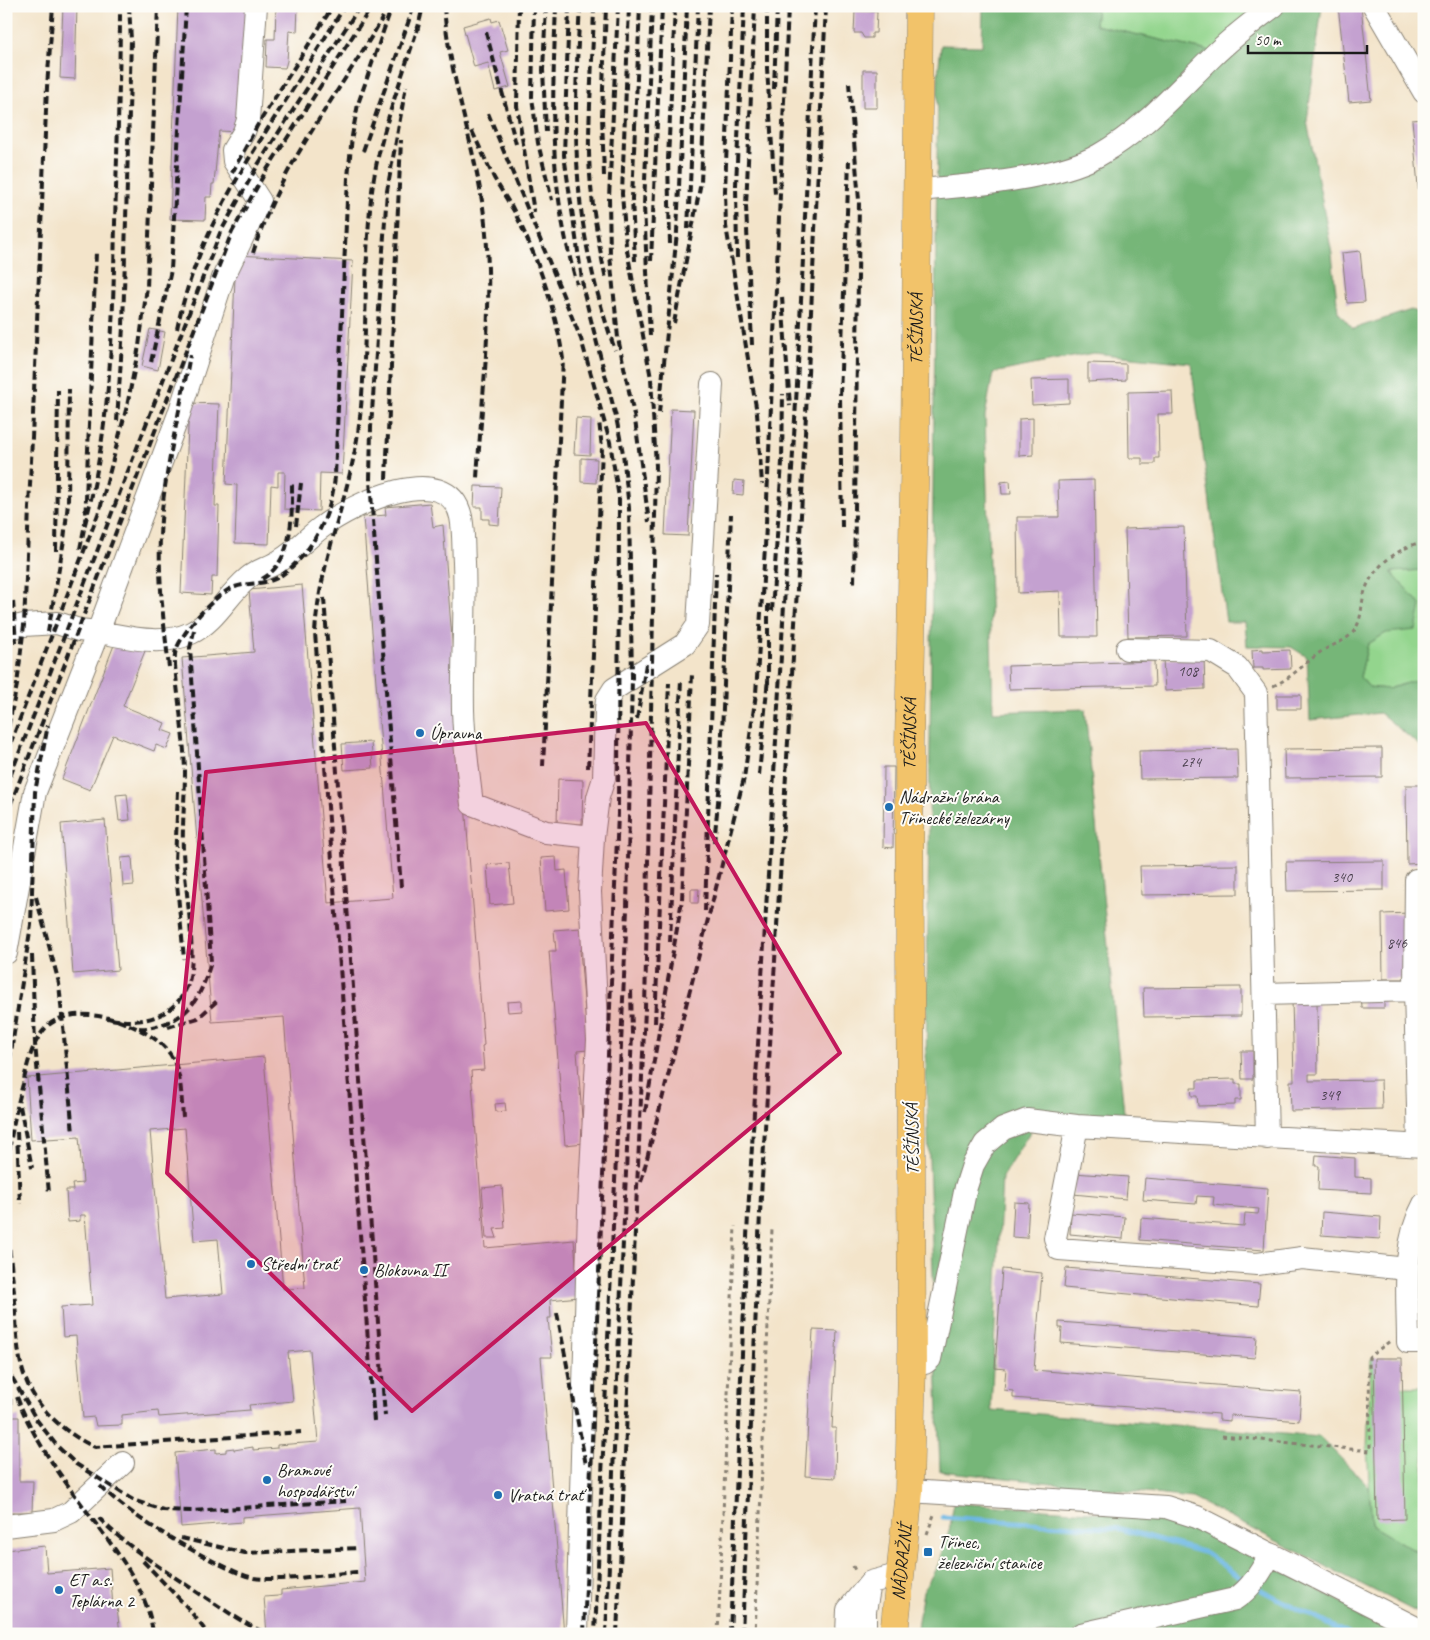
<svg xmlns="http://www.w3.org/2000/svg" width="1430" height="1640" viewBox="0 0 1430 1640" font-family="Caveat,sans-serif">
<rect width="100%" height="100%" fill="#fdfcf7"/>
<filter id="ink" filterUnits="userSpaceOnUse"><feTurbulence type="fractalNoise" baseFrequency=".02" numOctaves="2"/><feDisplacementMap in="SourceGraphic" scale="10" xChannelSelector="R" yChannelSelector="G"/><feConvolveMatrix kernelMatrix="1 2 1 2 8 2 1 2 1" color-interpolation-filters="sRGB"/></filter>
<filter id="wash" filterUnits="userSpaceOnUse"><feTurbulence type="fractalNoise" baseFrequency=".0096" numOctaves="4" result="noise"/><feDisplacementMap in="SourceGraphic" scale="20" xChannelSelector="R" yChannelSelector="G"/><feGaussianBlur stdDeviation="1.12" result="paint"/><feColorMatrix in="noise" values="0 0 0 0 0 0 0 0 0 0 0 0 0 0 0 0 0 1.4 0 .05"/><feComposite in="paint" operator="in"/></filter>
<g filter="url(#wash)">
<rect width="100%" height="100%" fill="#f3e4ca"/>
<!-- green -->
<path fill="#93d58d" stroke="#587854" d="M1097 6H1263L1213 52 1095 25Z
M1424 570V683L1420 679 1388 689 1369 687 1360 677 1368 644 1386 633 1421 605 1390 572Z
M1401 1358 1402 1387H1424V1553H1419L1372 1526 1367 1448 1371 1359Z"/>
<!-- forest -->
<path fill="#76b678" stroke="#49694a" d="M983 6H1097L1095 25 1213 52 1263 6H1322L1307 121 1332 254 1338 312 1353 329 1411 310 1424 315V570L1391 572 1421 605 1416 630 1386 633 1368 644 1360 677 1369 687 1388 689 1420 679 1424 683V749L1380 713 1310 720 1307 657 1291 647 1247 646 1245 622H1226L1191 363 1093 353 993 373 985 416 993 712 1085 709 1125 1123 1040 1116 1002 1177 991 1410 1320 1437 1369 1487 1372 1526 1419 1553H1424V1616L1192 1498 940 1471 926 1076 938 75 941 45 982 46Z
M954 1503 1179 1518 1403 1634H916L923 1591 938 1565 949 1531Z"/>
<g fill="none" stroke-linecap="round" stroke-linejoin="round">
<!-- stream -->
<path stroke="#69b6e3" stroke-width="5" d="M943 1517 1121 1529 1206 1553 1243 1580
M1259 1589 1348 1634"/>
</g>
<g id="blocks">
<!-- building -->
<path fill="#c4a1d0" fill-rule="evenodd" d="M63 6H77L75 79 60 78Z
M178 6H249L239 132 219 131 214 184H212L211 197H206L205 220 170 219Z
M276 6H298L297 32 289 31 287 61 285 68 266 67 267 39H275Z
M1338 6H1361L1371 100 1349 102Z
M855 11 877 12 876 33H872V38H864L861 33H854Z
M491 18 492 22 499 20 508 50 500 52 510 87 495 91 488 63 474 67 463 26Z
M863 70H877V108H863Z
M1424 119V230H1422L1412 120Z
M1360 251 1365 302 1347 303 1342 253Z
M236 255 353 261 342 474 320 473 319 511 284 509 285 472H278V486L271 485 269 544 235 543 237 485 226 484Z
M150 329 165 332 158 370 142 366Z
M1088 363 1126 364V380L1088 382Z
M1069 379V403L1032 405 1031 380Z
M1172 391 1173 414H1158L1159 458H1155V464H1142V458H1129L1128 392Z
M189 403 219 404 215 506H219L217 577H212L211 595 181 593Z
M671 409 694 410 688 536 665 535Z
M576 418 591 419 590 455 574 454Z
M1033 418V455L1019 456V419Z
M581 458 597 459 596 483 581 482Z
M734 480 744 481 743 495 733 494Z
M1094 480 1097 637H1061L1060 591 1018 593 1017 517H1059L1058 481Z
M1010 481 1011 494H1002L1001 482Z
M475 486 501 487 499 525 489 524V519H482V507H474Z
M430 503 433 527 443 525 484 1045 482 1046 484 1070 471 1071 485 1248 574 1240 579 1297 550 1300 551 1318H548L552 1357H541L564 1634H267L264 1597 278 1596 281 1595V1590L365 1582 360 1508 242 1517V1522L181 1527 175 1453 216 1449V1453L226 1452V1449L234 1448V1450L253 1447V1450L277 1448V1445L318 1442 310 1350 288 1352 293 1401 249 1405 250 1410 159 1417 158 1411 122 1415V1425L96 1426 94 1417 83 1418 76 1336 63 1337 61 1307 92 1305 85 1215H80V1221L68 1222 66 1190H73L72 1184 83 1183 79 1137 31 1140 27 1078 264 1057 283 1289 305 1288 284 1017 212 1022 182 658 254 652 249 590 302 585 328 903 393 898 363 517 386 515 385 507ZM185 1128 194 1241 218 1239 223 1294 165 1299 150 1131Z
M1184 527 1187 636 1128 637 1125 529Z
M116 640 145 651 123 706 165 723 162 730 173 734 167 749 156 745 154 751 113 735 90 790 62 779Z
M1263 649V651L1290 650 1291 669 1263 670V668H1253L1252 650Z
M1204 658 1205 689 1165 691 1163 659Z
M1154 661 1155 686 1009 689 1008 666Z
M1277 695H1301V709H1277Z
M371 742 373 768 344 770 342 744Z
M1382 748V777L1285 778 1284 749Z
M1237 749 1238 778 1140 779 1139 751Z
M884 767H894L893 848 883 847Z
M558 779 583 780 582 824 557 825Z
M1406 785H1424V863L1407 864Z
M127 794 130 820 119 821 116 795Z
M105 820 118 970 73 974 61 824Z
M132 857 134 885 123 886 121 858Z
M556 857 557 871 566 870 569 909 545 911 541 858Z
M1384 861V890L1287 891 1286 862Z
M509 863 513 903 490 905 487 865Z
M1238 865V894L1141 895 1140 866Z
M691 889H699L698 903H691Z
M1411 913 1412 979H1383L1382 914Z
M581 928 583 950H580L588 1050 577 1051 584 1143 565 1145 549 951H556L554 930Z
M1241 987V1016L1144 1017 1143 988Z
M1361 995H1384V1008H1362Z
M1292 1000H1317L1318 1074H1309V1081L1381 1080 1382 1109 1291 1111 1290 1081H1294Z
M522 1001V1011L508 1012 507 1002Z
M1241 1051H1253V1079H1242Z
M1235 1079V1084H1241V1100H1235V1105L1198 1106 1197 1096H1192L1191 1088H1197V1080Z
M505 1103 506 1111 496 1112 495 1104Z
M1316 1155 1355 1158V1177L1371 1178V1193L1318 1190 1319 1166H1315Z
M1074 1173 1128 1177 1126 1199 1073 1194Z
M1145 1178 1268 1188 1264 1250 1140 1240 1141 1218 1244 1226 1245 1213 1258 1214 1259 1209 1213 1205 1214 1197 1197 1196 1196 1204 1143 1200Z
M502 1186 505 1228 494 1229 497 1238H486L482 1188Z
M1014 1202 1029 1203 1027 1238 1012 1237Z
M1322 1212 1381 1217 1380 1239 1321 1235Z
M1071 1213 1125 1217 1123 1239 1070 1234Z
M1066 1268 1260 1284 1258 1306 1064 1288Z
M1002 1269 1042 1273 1034 1370 1301 1392 1299 1421 1230 1415V1421L1219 1420V1414L1013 1398V1391L1004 1390 1006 1369 995 1368Z
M1059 1322 1257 1337 1255 1358 1061 1343 1062 1328H1059Z
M813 1330 837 1331 832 1428H836L835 1478 805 1476Z
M1374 1358H1402L1405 1519 1377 1520Z
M6 1399H12V1417H19V1481H33L32 1512H6Z
M45 1546 47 1573 110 1568 113 1607H117L120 1634H6V1550Z"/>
</g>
</g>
<g filter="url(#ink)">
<use href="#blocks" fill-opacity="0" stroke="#888073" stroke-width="1"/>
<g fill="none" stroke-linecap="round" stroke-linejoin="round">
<defs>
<path id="minor" d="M256 6 248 120 244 132 233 150 234 161 260 201 223 278 179 414 98 632C129 637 161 647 191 633 216 621 227 595 248 578 257 570 271 567 281 560 296 551 308 537 322 527 351 505 448 457 461 517 464 532 463 548 464 562 466 612 462 661 463 710 464 741 468 773 472 804L546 832 593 837
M1374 6 1424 92
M918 190C967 186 1057 179 1099 155 1142 131 1175 93 1210 59 1230 39 1252 22 1274 6
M6 629 24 625 57 623 79 630 98 632 35 792 6 953
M1127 649 1211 651 1237 667 1256 693 1267 1138
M1416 880 1415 990 1419 1146
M1264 994 1415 990
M1077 1126 1055 1238 1059 1249 1257 1264 1302 1258 1407 1269
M1424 1204C1401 1246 1408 1295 1408 1342H1424
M912 1364 925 1363 930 1359 966 1187 973 1165 985 1144 1003 1129 1027 1120 1077 1126 1424 1146
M909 1491 1166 1507 1197 1517 1424 1632
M6 1526 54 1520 71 1512 123 1463
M577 1634 589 1209 598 1040 590 892 593 837 598 797 604 778 606 708 607 700 614 689 685 644 698 625 712 384
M847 1634 848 1610 871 1582 901 1574
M865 1634V1611L870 1583
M1081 1634 1235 1599C1252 1588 1261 1571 1271 1554"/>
<g id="major">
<path id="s1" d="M894 1634 909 1491 912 1364 909 744 915 441 919 6"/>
</g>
</defs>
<!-- minor casing -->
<use href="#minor" stroke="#888073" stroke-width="24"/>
<!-- major casing -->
<use href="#major" stroke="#888073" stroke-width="29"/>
<!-- path -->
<path stroke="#888073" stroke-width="3" stroke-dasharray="4 4" stroke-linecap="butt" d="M1273 686C1290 679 1304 664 1319 653 1330 645 1346 642 1354 631 1362 620 1361 606 1364 594 1372 566 1397 549 1424 541
M1222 1436 1370 1451 1369 1357 1390 1341
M927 1534 935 1512
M853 1566 856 1573
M718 1634 735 1226
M755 1634 772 1229"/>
<!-- minor -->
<use href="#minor" stroke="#fff" stroke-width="22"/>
<!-- major -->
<use href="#major" stroke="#f2c36a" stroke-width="28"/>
<!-- rail -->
<path stroke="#1c1c1c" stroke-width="4" stroke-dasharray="8 4" stroke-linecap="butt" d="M444 6C449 80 477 150 485 223 494 307 482 394 477 478
M519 6 517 106 534 212
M534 6 532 97 538 143 552 200
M546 6 543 70 546 132
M556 6C552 107 548 185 577 284
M569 6 564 155 584 293 616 417 623 453 629 508 632 677 627 909 595 1634
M580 6C576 74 573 141 581 209 587 257 599 304 615 350
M594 6C593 49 590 93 589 136 588 184 596 232 606 279
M618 6 609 198 610 255 618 338 635 420 649 522
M732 6 725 191 726 226 757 413 762 484
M767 6V68L775 194
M417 32 423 6
M486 32 516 144
M849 83 859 200 854 586
M774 89 777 6
M488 113 581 339 610 442 619 498 618 814 584 1634
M472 131 494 178 514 211
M363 151 414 6
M232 173 257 126 333 6
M604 176 602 116 606 6
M511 205C536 254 555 304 563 359L543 766
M688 229 698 6
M670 244 668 160 675 6
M253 253C279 167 339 94 383 17
M737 258 736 185 744 6
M635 261 632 199 640 6
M651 261 662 6
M782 297 790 406
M674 323 701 182 709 6
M177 329C195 241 239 173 286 100 306 69 325 37 345 6
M650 336 644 206 652 6
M752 345 746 206 755 6
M151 362 171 270 186 6
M659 413 677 232 687 6
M117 421 123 327 131 40 129 6
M386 479 401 140
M85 524C111 426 113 324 115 223 117 151 120 78 120 6
M296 526 301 483
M842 527 840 396 849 161
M80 549 85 524 96 252
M56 551 58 390
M262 579C294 561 292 515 292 483
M324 598 385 1416
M13 601 16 643
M772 611 782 462 783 394
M48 632 64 540 68 503 69 389
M169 667C163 619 157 569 161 520 166 465 180 410 190 355
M768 684V601
M637 719 646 664
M6 738 17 685 24 625 47 87 53 6
M6 755 100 509 127 406 139 346 147 287 158 6
M588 768 600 496 602 448 599 421
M759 775 768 678
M6 787 220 233 259 163 360 6
M178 791 175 862 184 959
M6 816 232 232 266 171 372 6
M714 843 720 782 731 514
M401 887 370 481 371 427 387 191 406 86
M36 897 59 983 73 1133
M705 911 716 573
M670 942 681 679
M32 955 35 1044 49 1193
M111 1019C142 1025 173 1018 187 987 199 962 184 883 183 851 182 825 185 798 185 771 184 736 178 700 175 665 175 660 174 655 176 650 183 631 215 593 235 587 249 582 266 585 279 577 312 555 332 514 335 476L348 177 352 136 358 104 392 6
M655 1023 669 683
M168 1027 198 1018 217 1001
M139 1028C148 1029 157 1026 166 1023 194 1013 203 989 211 962L190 648 195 627
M6 1084 31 925 35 792 48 725
M20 1106 32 1168
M645 1112 682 900 692 674
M183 1117C181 1096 182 1072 170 1054 150 1024 69 996 43 1031 31 1046 27 1066 23 1084 15 1113 9 1143 7 1173 4 1216 11 1259 15 1302 17 1327 16 1356 26 1380 37 1409 67 1435 95 1447L301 1432
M17 1132 20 1204
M641 1182 744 778 756 694 765 547 788 6
M557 1313 586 1465
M6 1367 36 1419 57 1446 76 1464 133 1500 163 1510 192 1511 346 1501
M17 1397C34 1442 65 1481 93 1520 118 1553 149 1592 153 1634
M374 1421 315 633C319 564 348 500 358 433 369 353 362 271 372 191 379 135 401 81 418 27
M100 1486C134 1518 174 1541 215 1562 228 1568 241 1575 254 1578 286 1582 326 1574 358 1572
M99 1518C129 1549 167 1572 203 1596 224 1609 246 1626 269 1634
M181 1538 245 1553 359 1548
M143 1561 188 1608 208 1634
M391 1634 400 1633
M606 1634 632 1034 631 989
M617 1634 645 1009 656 466 651 378 626 245 622 194 629 6
M730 1634 748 1214 797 385 815 6
M742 1634 760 1213 799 556 826 6"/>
</g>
</g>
<!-- marked area -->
<path fill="#c2185b" fill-opacity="0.2" stroke="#c2185b" stroke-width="4" stroke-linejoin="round" d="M646 723 840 1053 412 1411 167 1173 206 772Z"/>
<!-- markers -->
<g fill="#1f6fb2" stroke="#fdfcf7" stroke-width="2">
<circle cx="420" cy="733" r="5"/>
<circle cx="889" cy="807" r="5"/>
<circle cx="251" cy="1264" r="5"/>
<circle cx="364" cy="1270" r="5"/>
<circle cx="267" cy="1480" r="5"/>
<circle cx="498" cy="1495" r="5"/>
<rect x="923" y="1547" width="10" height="10" rx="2.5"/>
<circle cx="59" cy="1590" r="5"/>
</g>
<g text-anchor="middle" stroke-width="4" stroke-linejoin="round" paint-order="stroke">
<!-- number labels -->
<g font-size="15" fill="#463d49">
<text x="1188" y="676">108</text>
<text x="1191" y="767">274</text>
<text x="1342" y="882">340</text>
<text x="1397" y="948">846</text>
<text x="1330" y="1100">349</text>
</g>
<!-- street labels -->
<g font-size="18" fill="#1c1c1c" stroke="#fdfcf7">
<text dy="6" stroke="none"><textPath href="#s1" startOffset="1306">TĚŠÍNSKÁ</textPath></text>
<text dy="6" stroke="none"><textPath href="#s1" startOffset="901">TĚŠÍNSKÁ</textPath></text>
<text transform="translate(912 1139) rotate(-91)" y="6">TĚŠÍNSKÁ</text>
<text dy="6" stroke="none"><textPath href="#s1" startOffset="72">NÁDRAŽNÍ</textPath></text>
</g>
<!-- poi labels -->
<g font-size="18" fill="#1c1c1c" stroke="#fdfcf7" text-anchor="start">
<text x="430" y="739">Úpravna</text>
<text x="899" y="803">Nádražní brána<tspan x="899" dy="21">Třinecké železárny</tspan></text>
<text x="261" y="1270">Střední trať</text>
<text x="374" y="1276">Blokovna II</text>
<text x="277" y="1476">Bramové<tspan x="277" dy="21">hospodářství</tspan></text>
<text x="508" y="1501">Vratná trať</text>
<text x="938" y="1548">Třinec,<tspan x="938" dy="21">železniční stanice</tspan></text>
<text x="69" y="1586">ET a.s.<tspan x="69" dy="21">Teplárna 2</tspan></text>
</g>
</g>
<!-- margin -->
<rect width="1430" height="1640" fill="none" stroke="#fdfcf7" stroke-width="25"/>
<!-- scale -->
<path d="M1248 45v8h119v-8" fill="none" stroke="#1c1c1c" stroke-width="2.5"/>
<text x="1255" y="45" font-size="15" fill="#1c1c1c" stroke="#fdfcf7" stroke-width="4" paint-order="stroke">50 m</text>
</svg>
